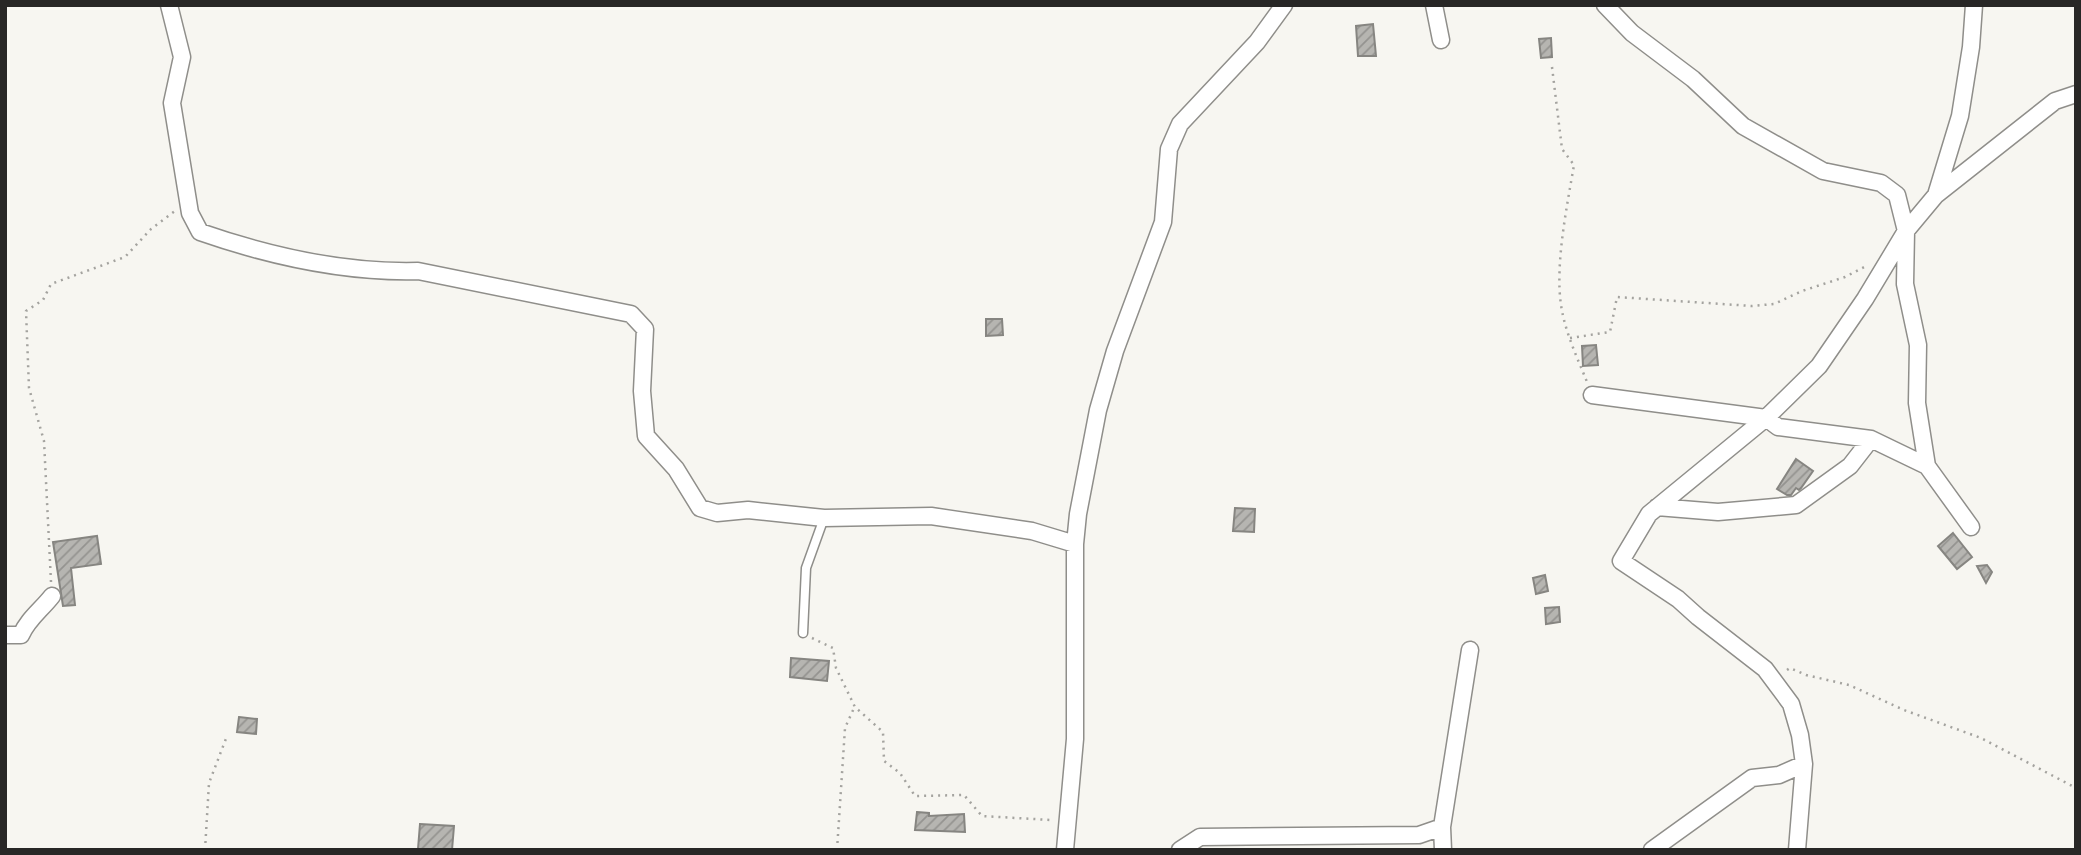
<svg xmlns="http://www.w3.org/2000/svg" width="2081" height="855" viewBox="0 0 2081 855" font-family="'Varela Round',sans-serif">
<defs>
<pattern id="building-hatch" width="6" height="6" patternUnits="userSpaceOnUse" patternTransform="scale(1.75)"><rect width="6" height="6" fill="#b6b5b1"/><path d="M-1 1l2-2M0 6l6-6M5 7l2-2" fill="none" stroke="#949390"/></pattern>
</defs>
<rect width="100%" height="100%" fill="#f7f6f1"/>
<!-- building -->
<path fill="url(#building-hatch)" stroke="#868581" stroke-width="2" d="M1373 24 1376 56H1358L1356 26Z
M1551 38 1552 57 1541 58 1539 39Z
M986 319H1002L1003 335 986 336Z
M1596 345 1598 365 1583 366 1582 346Z
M1796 459 1813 471 1801 488 1799 490 1796 488 1791 495H1787L1777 489Z
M1235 508 1255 509 1254 532 1233 531Z
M1953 533 1972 557 1957 569 1938 546Z
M97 536 101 564 71 568 75 605 63 606 53 542Z
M1987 565 1992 572 1986 583 1977 566Z
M1545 575 1548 591 1536 594 1533 578Z
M1559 607 1560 622 1546 624 1545 608Z
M791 658 829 661 827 681 790 677Z
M239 717 257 719 256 734 237 732Z
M917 812 929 813V816L964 814 965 832 915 830Z
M420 824 454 826 452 850 418 849Z"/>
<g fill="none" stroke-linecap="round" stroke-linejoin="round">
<defs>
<path id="lane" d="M803 633 806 568 824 518"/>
<path id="street" d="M169 5 182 57 172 103 190 213 200 232C269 256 344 273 418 271L631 314 645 329 642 391 646 436 676 469 700 508 717 513 748 510 824 518 931 516 1032 531 1075 544
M1434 5 1441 40
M1605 5 1632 33 1693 79 1743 126 1823 171 1881 183 1897 195 1906 231 1905 284 1918 345 1917 403 1927 466 1971 527
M1936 195 1960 116 1971 47 1974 5
M1592 395 1766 418 1778 427 1871 439 1927 466
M1657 507 1718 512 1796 505 1850 466 1871 439
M5 635H21C28 619 41 610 52 596
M1442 827 1443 850
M1065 850 1075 739V544L1078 514 1098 410 1115 351 1163 222 1169 149 1180 124 1257 42 1284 5
M1180 850 1200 837 1419 835 1442 827 1470 650
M1652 850 1752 778 1779 775 1804 764
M1797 850 1804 764 1800 735 1791 704 1765 669 1698 617 1678 599 1621 561 1649 514 1766 418 1819 366 1865 299 1906 231 1936 195 2055 101 2076 94"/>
</defs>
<!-- lane casing -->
<use href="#lane" stroke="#8f8e8a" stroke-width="11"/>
<!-- street casing -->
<use href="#street" stroke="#8f8e8a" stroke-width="19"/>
<!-- path -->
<path stroke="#a4a39f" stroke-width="2.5" stroke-dasharray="2 5" stroke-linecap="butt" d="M1552 67 1562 149 1574 165C1567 206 1555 264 1561 305 1565 332 1577 357 1587 382
M1570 338 1610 332 1617 297 1752 306 1774 304 1802 291 1845 277 1868 265
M51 582 44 441 29 388 26 311 43 300 51 284 125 257 151 229 175 211
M812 638 833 648 836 668 855 707 883 732 884 761 900 773 915 796 964 795 982 816 1051 820
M1787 670 1790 668 1806 675 1849 685 1904 710 1981 738 2076 788
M205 850 209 783 227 736
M837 850 845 728 854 708"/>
<!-- lane -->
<use href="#lane" stroke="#fff" stroke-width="8"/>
<!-- street -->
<use href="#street" stroke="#fff" stroke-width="16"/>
</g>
<!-- border -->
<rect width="2081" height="855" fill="none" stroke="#282726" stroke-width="14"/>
</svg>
